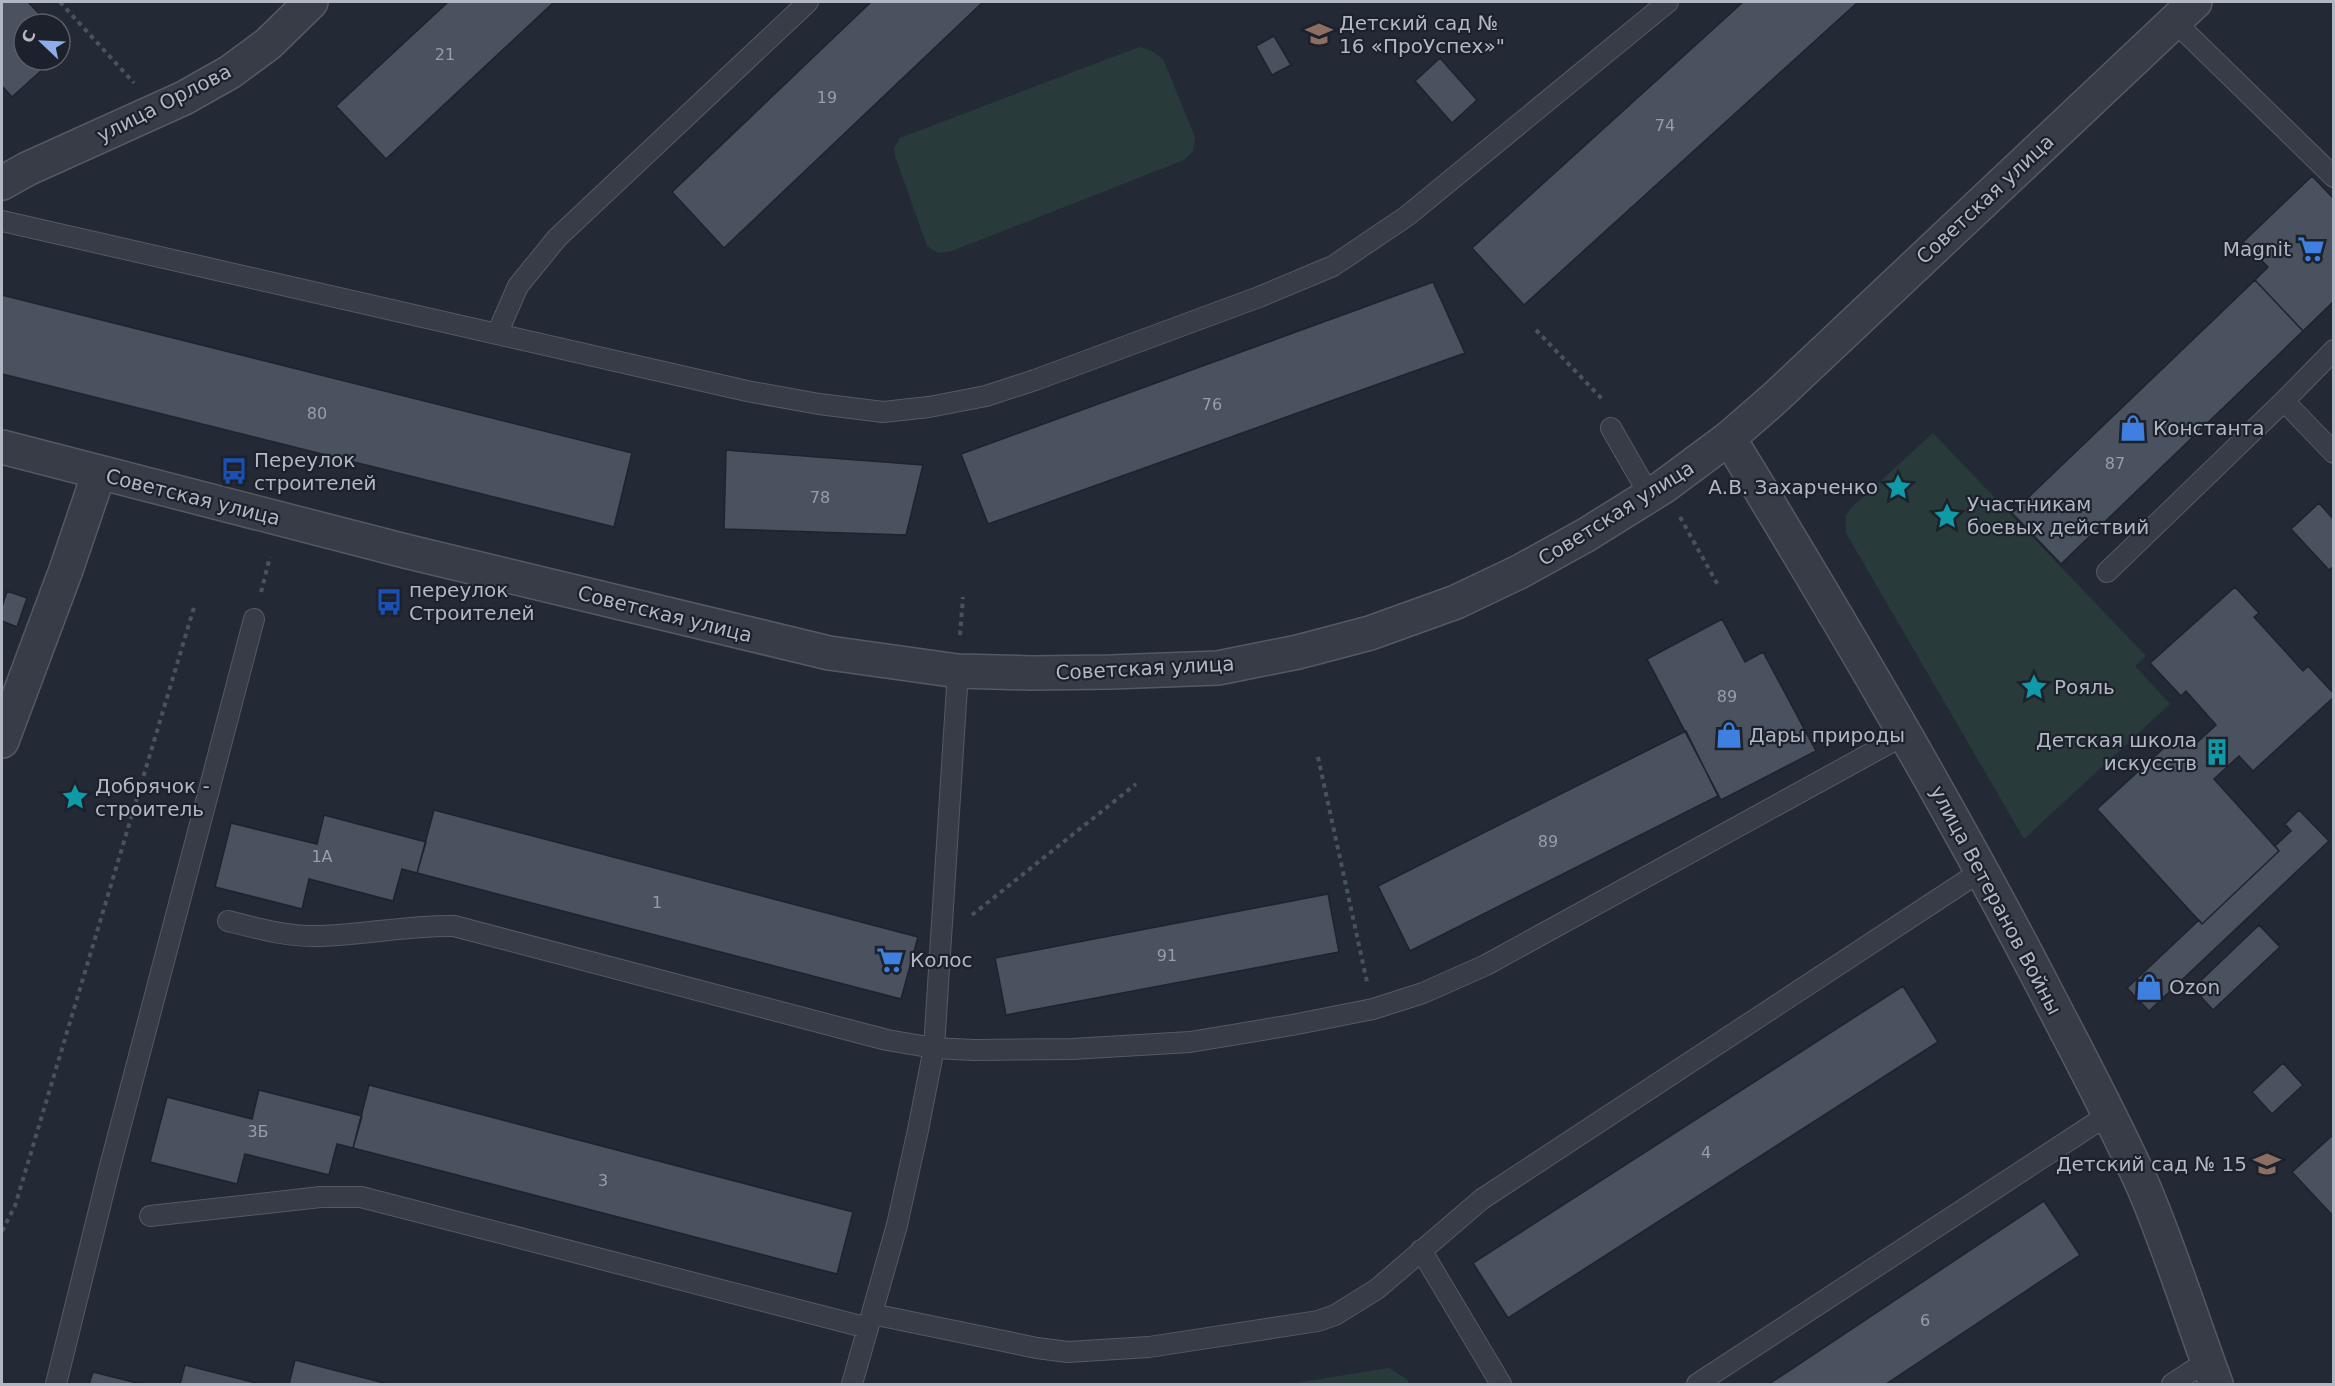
<svg xmlns="http://www.w3.org/2000/svg" width="2335" height="1386" viewBox="0 0 2335 1386" font-family="'DejaVu Sans',sans-serif">
<rect width="100%" height="100%" fill="#232a36"/>
<!-- green -->
<path fill="#293a3b" d="M1139 47 1150 50 1163 59 1195 137 1193 151 1184 160 952 251 938 253 927 246 895 156 894 148 900 138Z
M1933 433 2146 656 2135 666 2170 704 2024 839 1846 533V516L1850 509Z
M1389 1368 1408 1380 1409 1384H1289Z"/>
<!-- building -->
<path fill="#4a515f" stroke="#1e232d" stroke-width="1.5" d="M2 2H28L49 24H24V60H53L12 97 2 86Z
M448 2H554L386 159 336 106Z
M871 2H983L724 248 672 192Z
M1743 2H1858L1524 305 1472 248Z
M60 36 68 45 60 53Z
M1274 36 1291 65 1272 75 1256 46Z
M1440 58 1477 100 1452 123 1415 81Z
M2312 176 2334 199V301L2303 331 2255 280 2268 267 2243 242Z
M2255 280 2303 331 2061 564 2012 513Z
M1433 282 1465 353 988 524 961 454Z
M2 295 632 453 614 527 2 374Z
M726 450 923 465 906 535 724 529Z
M2319 503 2334 520V566L2329 570 2291 529Z
M2235 587 2259 613 2254 617 2303 671 2308 666 2334 694V697L2253 771 2239 756 2214 779 2279 851 2202 924 2097 809 2178 735 2191 748 2216 725 2186 691 2181 696 2150 663Z
M7 591 27 598 17 627 2 621V607Z
M1722 619 1745 662 1763 652 1816 751 1721 800 1647 659Z
M1686 731 1718 796 1410 951 1378 886Z
M434 810 918 937 901 999 417 873Z
M2299 810 2329 841 2149 1011 2127 988 2199 920 2202 924 2279 851 2275 846 2291 831 2285 824Z
M324 815 426 842 417 873 402 869 393 901 309 879 302 909 215 887 231 823 317 844Z
M1328 894 1339 952 1006 1015 995 958Z
M2259 925 2280 947 2213 1010 2193 988Z
M1903 986 1938 1042 1508 1318 1473 1263Z
M2283 1063 2303 1085 2272 1114 2252 1092Z
M369 1085 853 1212 837 1274 353 1148Z
M259 1090 362 1116 353 1148 337 1144 329 1175 245 1154 237 1184 150 1162 167 1097 252 1119Z
M2334 1134V1217L2292 1172Z
M2044 1201 2080 1255 1886 1384H1769Z
M295 1360 388 1384H289Z
M185 1365 260 1384H180Z
M93 1372 141 1384H89Z"/>
<g fill="none" stroke-linecap="round" stroke-linejoin="round">
<defs>
<path id="service" d="M2174 21 2334 177
M2 221 747 391 819 404 883 412 929 407 986 396 1035 380 1259 297 1333 266 1407 216 1668 2
M497 334 518 286 557 238 808 2
M2334 350 2284 401 2334 453
M1611 428 1650 496
M2107 572 2284 401
M228 921C259 929 288 937 320 936 364 935 409 925 454 926L887 1040 934 1048 974 1050 1072 1049 1190 1042 1292 1025 1373 1009 1423 993 1486 965 1906 734
M150 1216 321 1197H361L868 1328
M1421 1250 1501 1384
M872 1314 1037 1348 1068 1352 1149 1347 1318 1321 1335 1315 1377 1289 1482 1199 1981 871
M56 1384 109 1170 254 619
M852 1384 897 1225 918 1130 934 1048 958 671
M1697 1384 2109 1114
M2172 1384 2207 1361"/>
<path id="minor" d="M2 183 27 169 184 98 230 72 268 44 311 2
M1729 438C1838 617 1944 796 2041 982 2076 1050 2113 1118 2144 1188 2171 1252 2192 1319 2216 1384
M2 447 405 551 829 653 958 671 1032 673 1111 672 1218 668 1298 652 1370 633 1456 602 1519 572 1586 535 1663 487 1729 438 1776 397 2195 2
M2 741 66 570 99 473"/>
</defs>
<!-- service casing -->
<use href="#service" stroke="#545a64" stroke-width="22"/>
<!-- minor casing -->
<use href="#minor" stroke="#545a64" stroke-width="36"/>
<!-- path -->
<path stroke="#475559" stroke-width="4" stroke-dasharray="4.5 4.5" stroke-linecap="butt" d="M60 2 134 83
M1536 330 1604 401
M1680 517 1719 587
M261 592 270 557
M960 635 963 597
M1318 757 1367 982
M972 915 1136 784
M2 1231 15 1206 195 604"/>
<!-- service -->
<use href="#service" stroke="#373c47" stroke-width="20"/>
<!-- minor -->
<use href="#minor" stroke="#373c47" stroke-width="33"/>
</g>
<!-- icons -->
<defs>
<symbol id="school-bare" viewBox="-9 -9 18 18"><path d="M0-5L7-2L0 1L-7-2ZM-4 1L0 2.5L4 1V4Q0 6-4 4Z" fill="#8d6e63" stroke="#1c212b" stroke-width="2.5" paint-order="stroke"/></symbol>
<symbol id="supermarket-bare" viewBox="-9 -9 18 18"><path d="M-6-5.5h2.5l.6 2H6L4.5 2H-2.5L-4.4-4H-6ZM-1.5 3.2a1.3 1.3 0 1 0 .1 0ZM3 3.2a1.3 1.3 0 1 0 .1 0Z" fill="#3f7fe0" stroke="#1c212b" stroke-width="2.5" paint-order="stroke"/></symbol>
<symbol id="shop-bare" viewBox="-9 -9 18 18"><path d="M-5-2.5h2.3a2.7 3.5 0 0 1 5.4 0H5L5.5 6h-11ZM-1.5-2.5h3a1.5 2.3 0 0 0-3 0Z" fill="#3f7fe0" stroke="#1c212b" stroke-width="2.5" paint-order="stroke"/></symbol>
<symbol id="bus-bare" viewBox="-9 -9 18 18"><path d="M-5-6H5V4H4V6H2V4H-2V6H-4V4H-5ZM-3.5-4V0h7V-4ZM-3.5 1.2v1.5H-2V1.2ZM2 1.2v1.5H3.5V1.2Z" fill="#1a4fb4" stroke="#1c212b" stroke-width="2.5" paint-order="stroke"/></symbol>
<symbol id="sight-bare" viewBox="-9 -9 18 18"><path d="M0-6L1.8-2.2L6-1.7L2.9 1.2L3.7 5.4L0 3.3L-3.7 5.4L-2.9 1.2L-6-1.7L-1.8-2.2Z" fill="#0f9aa8" stroke="#1c212b" stroke-width="2.5" paint-order="stroke"/></symbol>
<symbol id="building-bare" viewBox="-9 -9 18 18"><path d="M-4-6H4V6H1V3H-1V6H-4ZM-2.5-4.3h1.7v1.8h-1.7ZM.8-4.3h1.7v1.8H.8ZM-2.5-1h1.7V.8h-1.7ZM.8-1h1.7V.8H.8Z" fill="#0f9aa8" stroke="#1c212b" stroke-width="2.5" paint-order="stroke"/></symbol>
</defs>
<g fill-rule="evenodd">
<use href="#school-bare" x="1300" y="15" width="38" height="38"/>
<use href="#supermarket-bare" x="2292" y="230" width="38" height="38"/>
<use href="#shop-bare" x="2114" y="409" width="38" height="38"/>
<use href="#bus-bare" x="215" y="452" width="38" height="38"/>
<use href="#sight-bare" x="1879" y="468" width="38" height="38"/>
<use href="#sight-bare" x="1928" y="497" width="38" height="38"/>
<use href="#bus-bare" x="370" y="583" width="38" height="38"/>
<use href="#sight-bare" x="2015" y="668" width="38" height="38"/>
<use href="#shop-bare" x="1710" y="716" width="38" height="38"/>
<use href="#building-bare" x="2198" y="733" width="38" height="38"/>
<use href="#sight-bare" x="56" y="778" width="38" height="38"/>
<use href="#supermarket-bare" x="871" y="941" width="38" height="38"/>
<use href="#shop-bare" x="2130" y="968" width="38" height="38"/>
<use href="#school-bare" x="2248" y="1145" width="38" height="38"/>
</g>
<g text-anchor="middle" stroke-width="4.5" stroke-linejoin="round" paint-order="stroke">
<!-- number labels -->
<g font-size="16" fill="#979eaa">
<text x="445" y="60">21</text>
<text x="827" y="103">19</text>
<text x="1665" y="131">74</text>
<text x="1212" y="410">76</text>
<text x="317" y="419">80</text>
<text x="2115" y="469">87</text>
<text x="820" y="503">78</text>
<text x="1727" y="702">89</text>
<text x="1548" y="847">89</text>
<text x="322" y="862">1А</text>
<text x="657" y="908">1</text>
<text x="1167" y="961">91</text>
<text x="258" y="1137">3Б</text>
<text x="1706" y="1158">4</text>
<text x="603" y="1186">3</text>
<text x="1925" y="1326">6</text>
</g>
<!-- poi labels -->
<g font-size="20" fill="#b1b7c3" stroke="#1c212b" text-anchor="start">
<text x="1339" y="30">Детский сад №<tspan x="1339" dy="23">16 «ПроУспех»"</tspan></text>
<text x="2291" y="256" text-anchor="end">Magnit</text>
<text x="2153" y="435">Константа</text>
<text x="254" y="467">Переулок<tspan x="254" dy="23">строителей</tspan></text>
<text x="1878" y="494" text-anchor="end">А.В. Захарченко</text>
<text x="1967" y="511">Участникам<tspan x="1967" dy="23">боевых действий</tspan></text>
<text x="409" y="597">переулок<tspan x="409" dy="23">Строителей</tspan></text>
<text x="2054" y="694">Рояль</text>
<text x="1749" y="742">Дары природы</text>
<text x="2197" y="747" text-anchor="end">Детская школа<tspan x="2197" dy="23">искусств</tspan></text>
<text x="95" y="793">Добрячок -<tspan x="95" dy="23">строитель</tspan></text>
<text x="910" y="967">Колос</text>
<text x="2169" y="994">Ozon</text>
<text x="2247" y="1171" text-anchor="end">Детский сад № 15</text>
</g>
<!-- street labels -->
<g font-size="20" fill="#b1b7c3" stroke="#1c212b">
<text transform="translate(164 103) rotate(-27)" y="7">улица Орлова</text>
<text transform="translate(1985 199) rotate(-43)" y="7">Советская улица</text>
<text transform="translate(193 497) rotate(14)" y="7">Советская улица</text>
<text transform="translate(1616 513) rotate(-32)" y="7">Советская улица</text>
<text transform="translate(665 614) rotate(14)" y="7">Советская улица</text>
<text transform="translate(1145 668) rotate(-3)" y="7">Советская улица</text>
<text transform="translate(1996 900) rotate(62)" y="7">улица Ветеранов Войны</text>
</g>
</g>
<!-- border -->
<rect width="2335" height="1386" fill="none" stroke="#b1b7c3" stroke-width="6"/>
<!-- north arrow -->
<g transform="translate(42 42) rotate(293)"><circle r="28" fill="#1c212b" stroke="#585d68" stroke-width="1.5"/>
<path d="M0-4.5L10 22L0 15L-10 22Z" fill="#8eadeb"/>
<text y="-9" font-size="16" font-weight="bold" text-anchor="middle" fill="#b1b7c3">С</text>
</g>
</svg>
